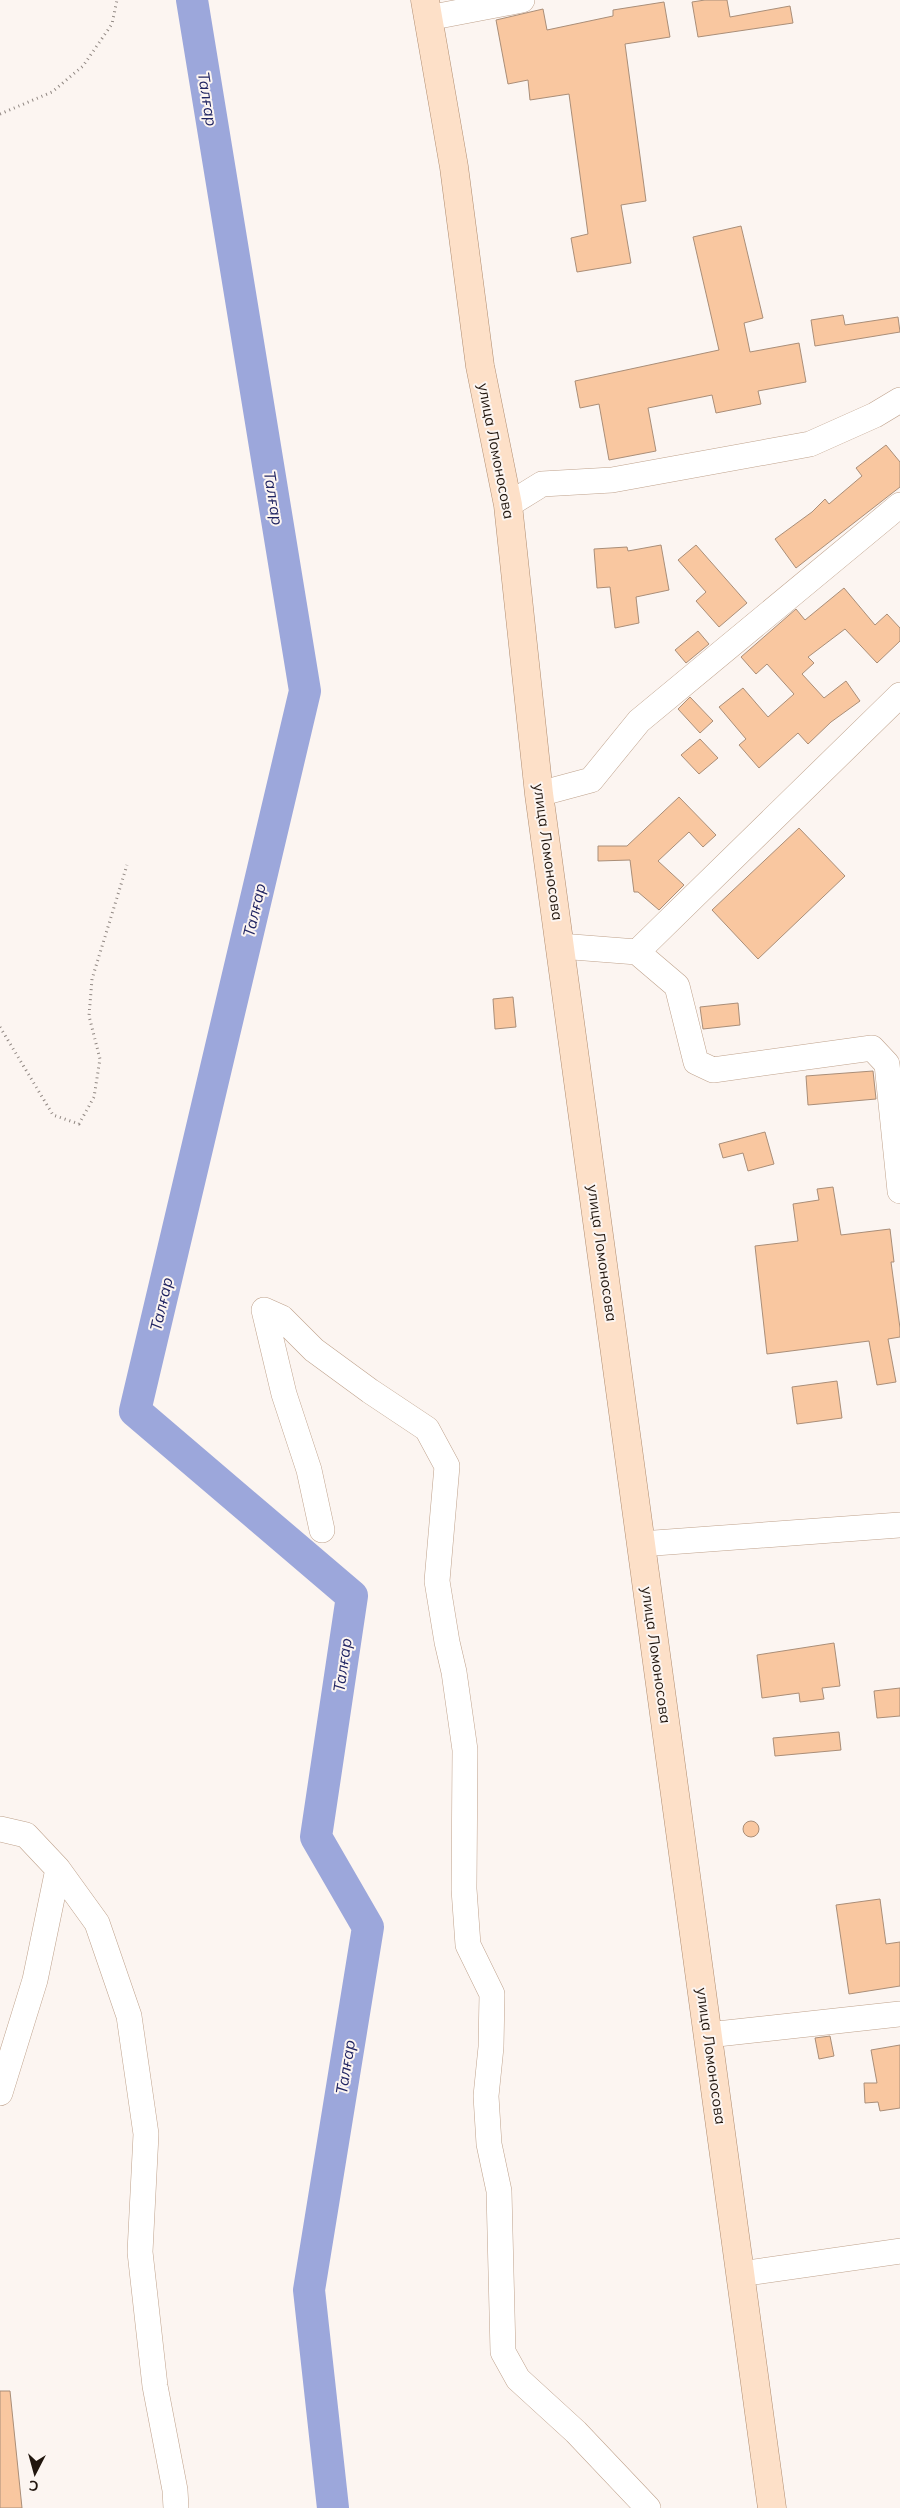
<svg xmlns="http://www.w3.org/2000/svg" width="900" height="2508" viewBox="0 0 900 2508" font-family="Mulish,sans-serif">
<rect width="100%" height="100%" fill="#fcf5f1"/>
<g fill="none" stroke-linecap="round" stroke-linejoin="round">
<!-- river -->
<path stroke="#9ca7db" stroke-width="32" d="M192 0 305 691 135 1411 352 1596 316 1837 368 1927 309 2290 333 2508"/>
</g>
<!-- building -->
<path fill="#f9c7a0" stroke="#aa8e78" d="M705 0H727L730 17 790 6 793 23 698 37 692 2Z
M664 2 670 37 625 44 646 201 621 205 631 263 577 272 571 238 588 234 569 94 530 100 528 80 508 84 496 20 543 9 547 30 613 16V10Z
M741 226 763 318 744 323 750 352 799 343 806 382 758 391 761 404 716 413 712 395 648 408 656 451 609 460 599 404 580 408 575 381 719 350 693 237Z
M843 315 845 325 898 317 900 332 815 346 811 320Z
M886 445 900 462V487L796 568 775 539 812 512 825 499 829 504 862 476 856 468Z
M661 545 669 590 636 597 639 623 615 628 610 587 597 588 594 549 627 547 628 551Z
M696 545 747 603 719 627 696 601 706 592 678 560Z
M844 588 875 625 887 614 900 628V641L877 663 845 629 808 657 814 663 802 674 824 698 846 681 860 701 831 722 808 744 798 733 759 768 739 745 746 739 719 707 743 688 768 717 794 694 767 664 756 674 741 657 796 609 805 620Z
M698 631 709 644 686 663 675 650Z
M690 697 713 721 700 733 678 709Z
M700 739 718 758 699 774 681 755Z
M679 797 716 835 703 847 689 832 658 861 684 885 659 910 638 892H634L630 860 598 861V846H627Z
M799 828 845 876 758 959 712 910Z
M513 997 516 1027 495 1029 493 999Z
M738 1003 740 1025 703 1029 700 1007Z
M873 1071 876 1099 808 1105 806 1076Z
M765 1132 774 1164 748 1171 743 1153 723 1158 719 1144Z
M833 1187 841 1235 890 1229 894 1262H891L900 1328V1337L888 1339 896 1382 877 1385 869 1341 767 1354 755 1246 798 1241 793 1204 819 1200 817 1189Z
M837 1381 842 1418 797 1424 792 1387Z
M834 1643 840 1686 822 1688 824 1699 800 1702 799 1693 762 1698 757 1655Z
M900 1688V1716L877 1718 874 1691Z
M839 1732 841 1750 775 1756 773 1738Z
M743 1829a8 8 0 1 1 16 0a8 8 0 1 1-16 0Z
M880 1899 886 1944 900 1942V1986L849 1994 836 1905Z
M830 2036 834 2056 819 2059 815 2038Z
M900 2045V2108L880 2111 878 2102 865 2103 864 2083H877L871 2050Z
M0 2391H10L22 2508H0Z"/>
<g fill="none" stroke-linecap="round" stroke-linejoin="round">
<defs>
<path id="minor" d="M428 18 522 0
M508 505 542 484 612 480 810 444 875 415 900 400
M539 794 591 780 639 721 900 505
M560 946 637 952 900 695
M637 952 677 986 696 1062 713 1070 872 1048 887 1064 900 1191
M322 1530 309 1470 284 1394 264 1310 282 1318 314 1350 370 1391 427 1429 447 1466 437 1581 447 1642 454 1672 465 1750 464 1889 468 1945 492 1994 491 2047 486 2096 489 2144 499 2191 503 2352 518 2379 576 2432 648 2508
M641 1544 900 1525
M0 1829 26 1835 58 1869
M708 2035 900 2014
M0 2093 35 1980 58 1869 97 1923 129 2016 146 2134 140 2252 155 2386 175 2490 176 2508
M740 2274 900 2251"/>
<path id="major" d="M425 0 454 167 480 366 508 505 539 794 772 2508"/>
</defs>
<!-- minor casing -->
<use href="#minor" stroke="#bfa28c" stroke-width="26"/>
<!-- major casing -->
<use href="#major" stroke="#af8c70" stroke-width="29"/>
<!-- path -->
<path stroke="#918883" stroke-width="3" stroke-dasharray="1 4" stroke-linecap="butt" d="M0 114 52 92 83 66 112 24 117 0
M0 1027 53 1115 79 1124 94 1097 100 1059 89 1016 92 979 127 865"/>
<!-- minor -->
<use href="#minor" stroke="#fff" stroke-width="25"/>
<!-- major -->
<use href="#major" stroke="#fde0c8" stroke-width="28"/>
</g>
<g text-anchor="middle" stroke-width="4" stroke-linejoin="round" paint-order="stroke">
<!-- street labels -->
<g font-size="15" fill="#21160e" stroke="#fcf5f1">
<text transform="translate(496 451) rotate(79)" y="5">улица Ломоносова</text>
<text transform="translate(548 852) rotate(82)" y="5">улица Ломоносова</text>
<text transform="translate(602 1253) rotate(82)" y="5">улица Ломоносова</text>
<text transform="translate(656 1655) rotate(82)" y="5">улица Ломоносова</text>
<text transform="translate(711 2056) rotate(82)" y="5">улица Ломоносова</text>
</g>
<!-- water labels -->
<g font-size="16" font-style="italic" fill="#202462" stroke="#fcf5f1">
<text transform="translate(208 99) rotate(81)" y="6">Талғар</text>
<text transform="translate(274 498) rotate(81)" y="6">Талғар</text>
<text transform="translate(254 910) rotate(-77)" y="6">Талғар</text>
<text transform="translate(161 1304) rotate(-77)" y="6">Талғар</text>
<text transform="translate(342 1665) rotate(-82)" y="6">Талғар</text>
<text transform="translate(345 2067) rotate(-81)" y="6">Талғар</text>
</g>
</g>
<!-- north arrow -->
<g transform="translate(35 2473) rotate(186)" stroke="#fcf5f1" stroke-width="4" paint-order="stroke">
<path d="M0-4L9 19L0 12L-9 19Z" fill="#21160e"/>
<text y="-8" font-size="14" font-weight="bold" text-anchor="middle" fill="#21160e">С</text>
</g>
</svg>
